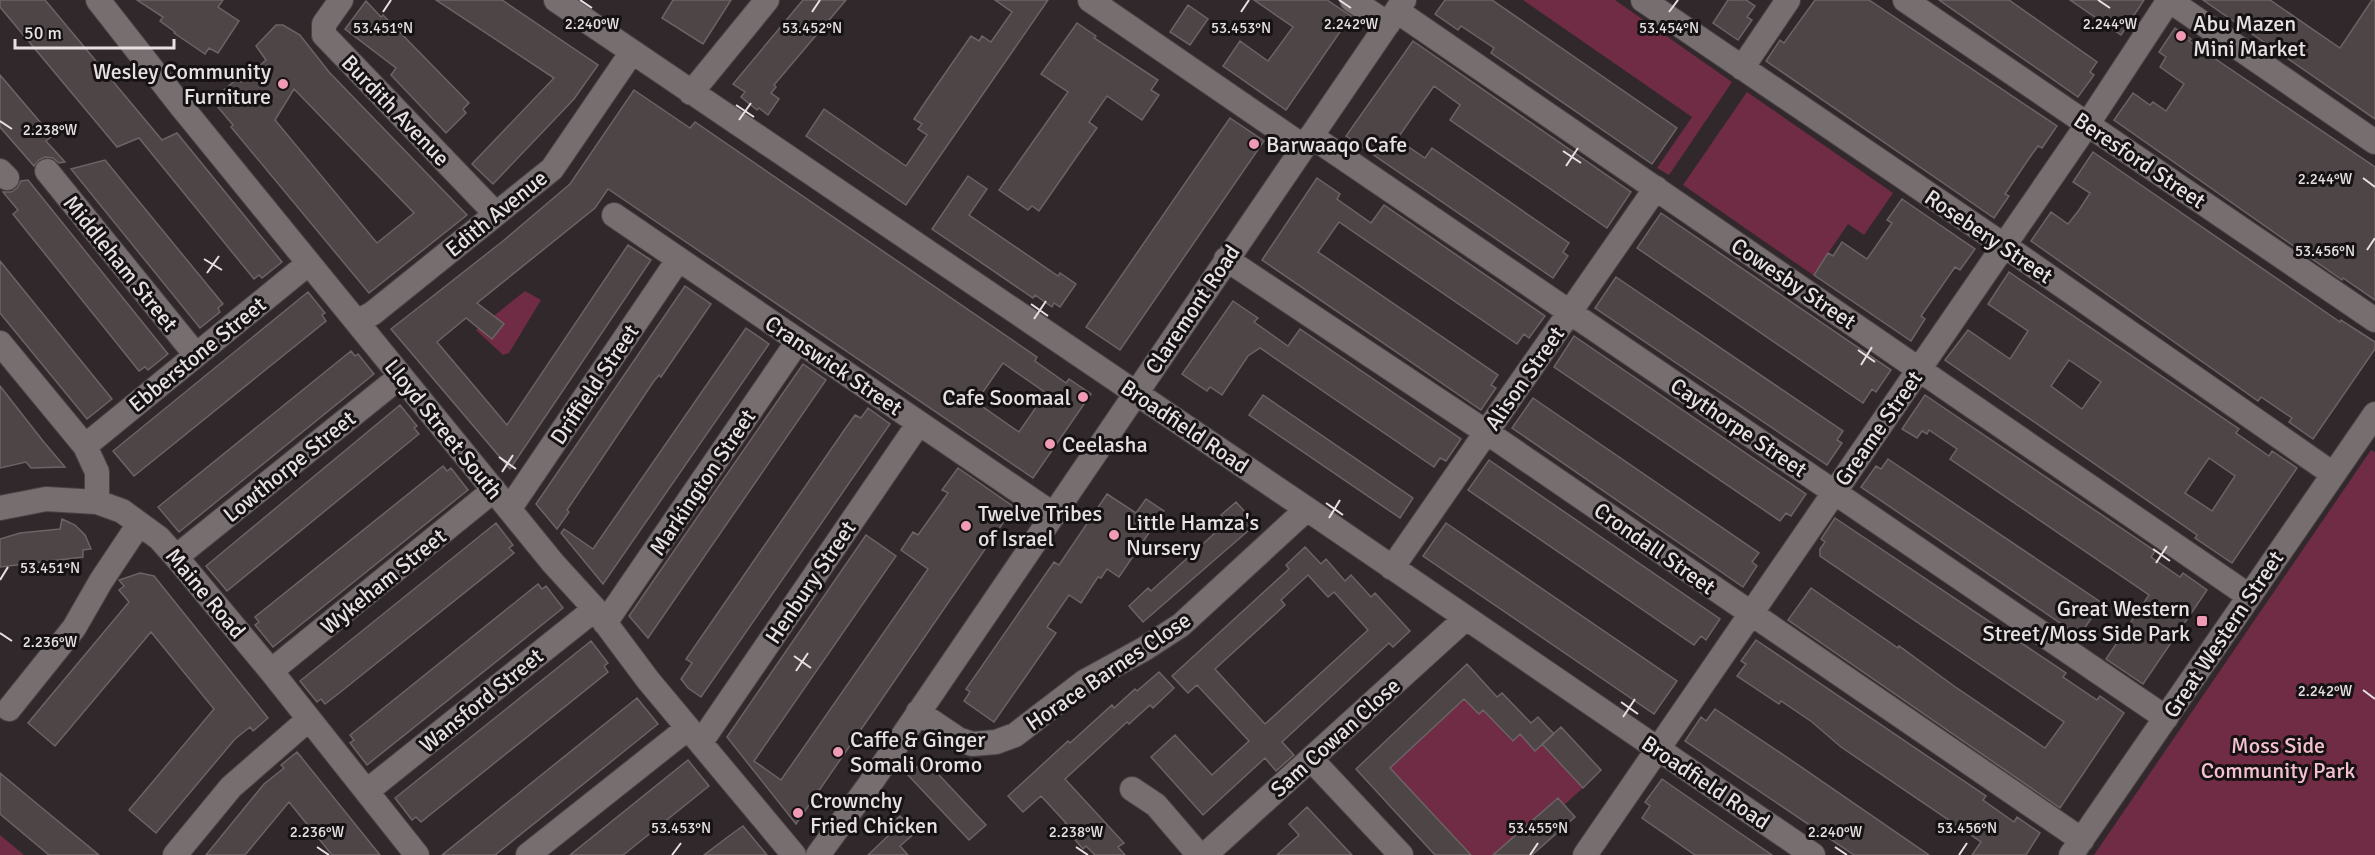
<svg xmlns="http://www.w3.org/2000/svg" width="2375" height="855" viewBox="0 0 2375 855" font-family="Signika,sans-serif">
<rect width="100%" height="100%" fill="#31282b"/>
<!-- green -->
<path fill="#702c45" d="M1523 0H1615L1732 82 1669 175 1657 168 1692 117Z
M1747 92 1893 193 1864 235 1848 224 1813 275 1683 185Z
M525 291 541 300 509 353 503 355 476 330Z
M2371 450 2375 452V855H2094Z
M1448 682 1479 714 1483 710 1512 741 1520 734 1535 751 1542 744 1583 788 1564 805 1557 798 1514 837 1513 853 1505 844 1493 855H1463L1466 849 1410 789 1390 806 1371 786 1446 716 1431 698Z
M0 835 24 855H0Z"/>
<!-- building -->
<path fill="#4e4547" stroke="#6d6366" stroke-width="1.5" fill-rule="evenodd" d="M0 0H45L162 140 177 133 282 262 262 278 259 275 254 279 139 138 117 147 0 7Z
M137 0H223L218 7 239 21 218 53 209 48 205 54 174 33 175 32 160 21 163 17Z
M436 0H502L598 65 574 99 493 184 472 164 554 78Z
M673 0H731L703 44 662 18Z
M803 0H846L774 85 776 87 771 93 779 99 768 115 759 108 757 110 741 97 745 92 733 84Z
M995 0H1048L906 205 806 136 824 109 906 166 927 135 918 129 922 124 914 119 928 98 971 36 979 41 982 36 991 42 1012 12Z
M1254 0H1327L1351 16 1286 110 1223 66 1240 41 1268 61 1293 27Z
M1445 0H1492L1677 128 1652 164 1491 53 1494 48 1461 26 1458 30 1435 14Z
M1728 0H1746L1755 6 1747 17 1752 20 1738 40 1713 23Z
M1815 0H1869L2057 126 2042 148 2038 146 2030 157 2005 194 2009 196 1994 218 1766 61 1780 40 1784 43Z
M1939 0H2009L2097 62 2090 72 2094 75 2078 97Z
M2070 0H2144L2121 35Z
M2203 0H2270L2340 48 2372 0H2375V119Z
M366 1 381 17 383 15 469 103 463 109 466 113 446 133 391 75 396 68 345 29Z
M1188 5 1208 19 1190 45 1170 32Z
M1077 23 1096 36 1094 38 1158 80 1151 90 1159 95 1142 120 1107 96 1089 122 1097 128 1075 159 1039 211 1032 206 1028 210 999 190 1068 92 1041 74Z
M276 25H283L300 35 329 72 467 215 369 293 231 127 233 125 212 100 238 78 241 82 266 60 256 46ZM294 89 414 213 377 243 275 120Z
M2175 28 2191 39 2189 41 2375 167V300L2343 278 2342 280 2114 120 2133 93 2150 105 2153 102 2166 111 2184 84 2160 67 2166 57 2159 52Z
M1413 41 1631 192 1607 228 1450 120 1460 105 1434 86 1397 139 1425 158 1432 148 1569 243 1563 252 1568 256 1553 278 1346 136Z
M0 75 52 136 46 141 65 162 59 163 53 158 45 157 39 160 34 166 0 127Z
M634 90 690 128 695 122 1037 357 1035 361 1066 383 1069 379 1091 394 1033 478 608 189 595 208 477 303 504 324 492 339 466 318 437 342 507 425 628 245 651 260 510 469 391 329 503 241 570 184ZM1003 363 1046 393 1019 432 976 402Z
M1230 118 1264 141 1120 350 1086 327Z
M2093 152 2340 322 2341 320 2375 342V349L2313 439 2289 422 2292 418 2261 397 2258 401 2031 241 2051 212 2068 224 2079 210 2090 193 2073 182Z
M105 160 223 304 218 308 220 312 200 328 71 169Z
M968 176 987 189 969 215 1058 276 1060 273 1076 284 1060 307 1054 303 1052 307 1035 295 1033 298 932 229Z
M1317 178 1340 194 1337 199 1371 223 1384 205 1545 316 1529 338 1524 334 1517 344 1339 222 1318 252 1498 375 1491 385 1496 388 1481 410 1262 260Z
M28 180 168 354 148 370 145 367 139 371 13 214 18 210 3 192H11L17 188 21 181Z
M1902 199 1975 249 1960 270 1955 267 1921 316 1925 319 1911 341 1814 275 1828 253 1833 256 1842 242 1867 259 1892 223 1887 220Z
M1661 213 1891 370 1876 392 1872 389 1863 403 1637 248Z
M0 261 112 399 87 419 0 313Z
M2009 272 2239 429 2236 433 2269 456 2272 451 2297 468 2232 563 2195 538 2197 535 1945 360 1968 330 2010 359 2028 331 1988 304ZM2069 360 2101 382 2082 409 2051 386ZM2209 458 2235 476 2212 511 2185 493Z
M1616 277 1843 431 1837 440 1842 443 1827 465 1595 308Z
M685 286 711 304 661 377 659 375 654 381 567 510 569 512 557 529 536 504Z
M308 292 325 313 322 315 326 321 134 476 113 451Z
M1233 301 1258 318 1254 322 1288 346 1300 329 1461 439 1446 461 1440 458 1434 467 1260 348 1248 356 1222 395 1210 387 1207 391 1182 374Z
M746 328 769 344 603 584 561 533 564 529 593 549Z
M1574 336 1806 494 1791 516 1786 513 1780 521 1554 367Z
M351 351 355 356 358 354 374 374 179 532 158 507Z
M803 364 826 380 648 638 629 616Z
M0 386 43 441 65 467 31 468 26 462 0 468Z
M1263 395 1413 498 1400 518 1249 415Z
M1925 395 2155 551 2151 557 2180 577 2183 573 2207 590 2143 684 2106 659 2149 595 1950 459 1957 449 1929 430 1927 434 1922 431 1917 438 1902 429Z
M1533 398 1759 553 1752 562 1757 566 1743 587 1512 428Z
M400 405 417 426 414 428 419 434 227 591 206 566Z
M868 408 890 424 701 697 688 688 681 679 692 663 686 659 845 429 855 415 861 418Z
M1888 459 2102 603 2079 636 1861 487 1876 466 1881 469Z
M1489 460 1720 619 1706 640 1701 636 1694 645 1468 490Z
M443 466 447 471 451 468 468 490 273 647 255 625 259 622 255 617Z
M958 468 1014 507 796 824 727 737 866 535 896 556 754 761 781 780 928 569 901 550 913 532 918 535 948 493 942 490Z
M1107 494 1136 513 1146 499 1164 511 1119 577 1107 569 1101 578 1098 577 1081 603 1069 595 1047 627 1056 633 994 722 964 701 970 692 966 689 1054 562 1059 565Z
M1236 502 1256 524 1143 622 1129 606 1148 588 1151 591 1227 522 1221 515Z
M1835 518 2066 673 2063 677 2097 700 2100 696 2124 713 2060 808 1788 620 1811 588 1898 648 1899 646 1954 686 2045 748 2064 722 1820 556V549L1825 542 1821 539Z
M62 519 75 525 85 535 91 549 83 550V557L0 567V539L20 533 60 529Z
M496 523 513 545 509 548 514 553 338 694 325 704 321 699 317 702 300 681Z
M1446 523 1677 681 1654 714 1423 556Z
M1305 547 1321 564 1326 559 1345 581 1351 575 1371 597 1375 593 1410 631 1393 647 1389 643 1282 742 1294 755 1276 771 1265 758 1203 815 1151 757 1175 735 1212 775 1249 741 1197 685 1188 693 1172 676 1289 569 1286 565ZM1308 575 1328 597 1334 592 1368 630 1265 724 1215 669 1285 605 1281 600Z
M140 573 154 576 268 718 253 731 250 727 235 739 156 833 129 810 214 709 151 632 55 746 28 723 129 602 119 590 124 586 119 580Z
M538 584 542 589 546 586 563 608 367 765 350 743 354 740 350 735Z
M1756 640 1986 796 1983 800 2014 822 2017 817 2040 833 2026 855H1972L1981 842 1841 747 1812 722 1781 701 1779 704 1737 676 1746 664 1741 661Z
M591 641 608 663 604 666 608 672 421 822 416 817 412 820 395 798Z
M1467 664 1497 697 1502 693 1531 723 1538 717 1554 734 1535 751 1520 734 1513 741 1483 710 1479 714 1464 699 1390 768 1471 855H1435L1356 769Z
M1159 672 1174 688 1153 708 1150 705 1129 724 1127 722 1065 779 1124 843 1118 847 1125 855H1095L1086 846 1083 849 1063 826 1066 823 1041 796 1023 812 1008 796 1068 741 1070 743 1112 705 1114 708 1135 689 1137 691Z
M637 698 658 724 617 757 495 855H442Z
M1715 709 1791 760 1929 855H1854L1685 741 1701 717 1706 721Z
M1561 727 1601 770 1583 788 1542 744Z
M297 752 380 855H332L289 802 245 855H206L264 784 284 768 281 765Z
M688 760 709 786 627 852 623 855H570Z
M925 760 986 825 969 840 908 775Z
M0 773 30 798 99 855H49L0 814Z
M1662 779 1737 831 1772 855H1695L1642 818 1650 806 1645 802Z
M1558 798 1575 817 1532 855H1493Z
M1307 807 1335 837 1352 855H1277L1299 835 1289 824Z
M900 816 916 832 900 846 908 855H868L889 835 885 830Z
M743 826 767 855H704L729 836Z"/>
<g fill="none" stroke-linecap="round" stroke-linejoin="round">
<defs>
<path id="minor" d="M98 0 181 106 553 563 595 609 648 680 794 855
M341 0 324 24V35L496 214
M556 0 1307 509 1813 855
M1090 0 1304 147
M1352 0 1388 24
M1643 0 2018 255 2333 474
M1905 0 2375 320
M2169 0 2375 142
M1397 11 2249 596
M1742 68 1788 0
M691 93 767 0
M1311 136 2166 718
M0 171 7 178
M47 171 196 355
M614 215 1054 515
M1226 259 1501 442 2082 840
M357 322 373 313 552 169 632 52
M0 343 85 446 97 472V502L122 511 159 538 176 557 271 671 417 855
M85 446 309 263
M0 508 46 499 97 502
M510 508 678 260
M176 557 401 376
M1392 568 1656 188
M605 623 798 341
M271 671 494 490
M9 709 74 628 101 581 139 524
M918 712 958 739 972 744 996 742 1015 735 1084 682 1144 649 1181 625 1307 509
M701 742 919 423
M1311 759 1401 855
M1132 789 1156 805 1199 855
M367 791 595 609
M175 855 231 787 309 719
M528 855 688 728
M818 855 870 784 1404 0
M1205 855 1466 618
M1585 855 2087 125 2169 0
M2071 855 2375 414"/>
</defs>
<!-- minor casing -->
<use href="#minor" stroke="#4a4345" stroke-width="26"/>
<!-- minor -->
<use href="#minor" stroke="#776e70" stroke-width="24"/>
</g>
<!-- ticks -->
<path fill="none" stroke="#e7e1e3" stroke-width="2" d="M580 0 592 8M1339 0 1351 8M2098 0 2110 8M383 12 391 0M812 12 820 0M1241 12 1249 0M1669 12 1678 0M736 105 754 117M739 120 751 103M0 121 12 129M1563 151 1581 163M1566 166 1578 148M2363 178 2375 187M2367 250 2375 238M204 259 222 270M207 273 219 256M1031 304 1048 316M1034 319 1046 301M1858 350 1875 362M1861 365 1872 347M499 457 516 469M502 472 513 455M1326 503 1343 515M1329 518 1340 500M2153 549 2170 561M2156 563 2167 546M0 580 8 567M0 633 12 641M794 656 811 668M796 671 808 653M2363 690 2375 699M1621 702 1638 714M1623 717 1635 699M317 847 329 855M1076 847 1088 855M1835 847 1847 855M672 855 681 843M1530 855 1538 843M1959 855 1967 843"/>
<!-- markers -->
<g fill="#f09ab5" stroke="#161213" stroke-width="2">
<circle cx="2181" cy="36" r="6"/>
<circle cx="283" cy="84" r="6"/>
<circle cx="1254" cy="144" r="6"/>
<circle cx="1083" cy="397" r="6"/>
<circle cx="1050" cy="444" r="6"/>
<circle cx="966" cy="526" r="6"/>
<circle cx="1114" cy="535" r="6"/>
<rect x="2196" y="615" width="12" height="12" rx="3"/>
<circle cx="838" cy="752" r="6"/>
<circle cx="798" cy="813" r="6"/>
</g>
<g text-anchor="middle" stroke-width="6" stroke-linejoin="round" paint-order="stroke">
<!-- poi labels -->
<g font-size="22" fill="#e7e1e3" stroke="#161213" text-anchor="start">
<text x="2193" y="31">Abu Mazen<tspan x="2193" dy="25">Mini Market</tspan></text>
<text x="271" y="79" text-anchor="end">Wesley Community<tspan x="271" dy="25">Furniture</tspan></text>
<text x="1266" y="152">Barwaaqo Cafe</text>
<text x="1071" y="405" text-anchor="end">Cafe Soomaal</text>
<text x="1062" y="452">Ceelasha</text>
<text x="978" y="521">Twelve Tribes<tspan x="978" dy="25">of Israel</tspan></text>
<text x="1126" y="530">Little Hamza's<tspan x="1126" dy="25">Nursery</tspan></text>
<text x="2190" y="616" text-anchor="end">Great Western<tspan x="2190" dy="25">Street/Moss Side Park</tspan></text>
<text x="850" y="747">Caffe &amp; Ginger<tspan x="850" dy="25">Somali Oromo</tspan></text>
<text x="810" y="808">Crownchy<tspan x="810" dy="25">Fried Chicken</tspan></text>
</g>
<!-- street labels -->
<g font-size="22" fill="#e7e1e3" stroke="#161213">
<text transform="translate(396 110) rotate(46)" y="8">Burdith Avenue</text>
<text transform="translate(2140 160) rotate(34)" y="8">Beresford Street</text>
<text transform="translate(496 213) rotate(-39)" y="8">Edith Avenue</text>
<text transform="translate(1989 236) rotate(34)" y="8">Rosebery Street</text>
<text transform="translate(121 263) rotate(51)" y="8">Middleham Street</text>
<text transform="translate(1794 283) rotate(34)" y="8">Cowesby Street</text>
<text transform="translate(1192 309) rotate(-56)" y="8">Claremont Road</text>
<text transform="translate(197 354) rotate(-39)" y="8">Ebberstone Street</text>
<text transform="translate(834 365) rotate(34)" y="8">Cranswick Street</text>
<text transform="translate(1524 378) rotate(-55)" y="8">Alison Street</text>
<text transform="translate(594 384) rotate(-56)" y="8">Driffield Street</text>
<text transform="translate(1185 426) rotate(34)" y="8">Broadfield Road</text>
<text transform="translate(1739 427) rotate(34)" y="8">Caythorpe Street</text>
<text transform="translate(1878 428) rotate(-55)" y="8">Greame Street</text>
<text transform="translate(444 429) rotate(51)" y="8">Lloyd Street South</text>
<text transform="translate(289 466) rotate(-39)" y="8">Lowthorpe Street</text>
<text transform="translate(702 482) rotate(-56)" y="8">Markington Street</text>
<text transform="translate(1655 548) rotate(35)" y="8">Crondall Street</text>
<text transform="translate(383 581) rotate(-39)" y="8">Wykeham Street</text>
<text transform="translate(810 582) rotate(-56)" y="8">Henbury Street</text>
<text transform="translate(206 593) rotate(50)" y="8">Maine Road</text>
<text transform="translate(2223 634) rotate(-56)" y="8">Great Western Street</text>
<text transform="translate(1108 671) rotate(-34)" y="8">Horace Barnes Close</text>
<text transform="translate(481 700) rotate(-39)" y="8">Wansford Street</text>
<text transform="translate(1335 737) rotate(-42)" y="8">Sam Cowan Close</text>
<text transform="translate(1706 782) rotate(34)" y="8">Broadfield Road</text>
</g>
<!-- park labels -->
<g font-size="22" fill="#f5c1d0" stroke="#161213">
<text x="2278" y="753">Moss Side<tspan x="2278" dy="25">Community Park</tspan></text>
</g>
</g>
<g font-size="15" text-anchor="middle" fill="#e7e1e3" stroke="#161213" stroke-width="6" stroke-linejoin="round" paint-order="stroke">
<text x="2110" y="29">2.244°W</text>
<text x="592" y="29">2.240°W</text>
<text x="1351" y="29">2.242°W</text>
<text x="383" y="33">53.451°N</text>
<text x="812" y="33">53.452°N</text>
<text x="1241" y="33">53.453°N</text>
<text x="1669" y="33">53.454°N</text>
<text x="50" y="135">2.238°W</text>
<text x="2325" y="184">2.244°W</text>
<text x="2325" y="256">53.456°N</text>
<text x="50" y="573">53.451°N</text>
<text x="50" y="647">2.236°W</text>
<text x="2325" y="696">2.242°W</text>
<text x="681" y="833">53.453°N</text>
<text x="1538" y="833">53.455°N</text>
<text x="1967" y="833">53.456°N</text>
<text x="317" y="837">2.236°W</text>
<text x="1076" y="837">2.238°W</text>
<text x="1835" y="837">2.240°W</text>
</g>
<!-- scale -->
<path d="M15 39v9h159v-9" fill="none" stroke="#e7e1e3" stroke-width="3"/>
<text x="24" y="39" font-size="18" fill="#e7e1e3" stroke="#161213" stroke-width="4.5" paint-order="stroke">50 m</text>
</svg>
